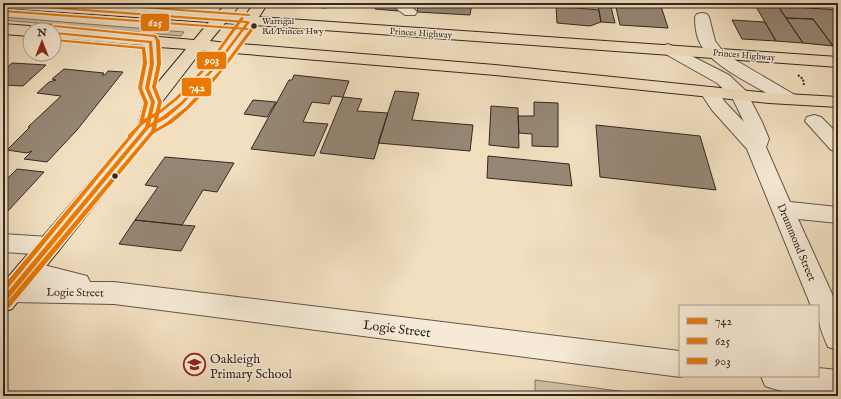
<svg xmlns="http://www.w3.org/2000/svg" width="841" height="399" viewBox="0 0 841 399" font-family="'IM FELL English',serif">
<rect width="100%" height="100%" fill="#f1dfc0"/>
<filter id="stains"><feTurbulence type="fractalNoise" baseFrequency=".005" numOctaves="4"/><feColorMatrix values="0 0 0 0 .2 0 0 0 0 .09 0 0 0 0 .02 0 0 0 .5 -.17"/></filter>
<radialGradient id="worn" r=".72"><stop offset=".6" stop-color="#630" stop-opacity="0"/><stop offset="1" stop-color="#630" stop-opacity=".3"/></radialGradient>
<!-- green -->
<path fill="#d1c0a5" stroke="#827464" d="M3 17 184 32 181 36 3 20Z
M535 380 657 396H535Z"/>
<!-- building -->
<path fill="#968775" stroke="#332723" d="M288 3H329L326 8 286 5Z
M378 3H400L398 11 375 9Z
M419 3H472L470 15 417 12Z
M591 3H610L615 23 601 22 598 6Z
M615 3H660L668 28 620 25Z
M731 3H754L755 6 732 4Z
M755 5 778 6 803 43 776 41Z
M556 6 599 10 601 22 590 26 557 23Z
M778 6 838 10V46H833L813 19 786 18Z
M786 18 813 19 833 46 803 43Z
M732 20 765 22 776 41 742 39Z
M12 63 46 65 23 86 5 85 3 87V71Z
M64 69 104 73 102 75H105L108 71 123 72 77 130 47 162 24 159 32 151 27 153 7 150 30 127H28L61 96 37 93 49 82 56 80 52 79Z
M294 75 349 81 343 97 332 96 329 104 312 102 303 122 328 124 314 156 251 149 289 80H292Z
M395 91 419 93 412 120 473 125 470 151 378 143Z
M343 97 362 99 357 111 388 113 374 159 320 153Z
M253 100 276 102 267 117 244 114Z
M534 102 558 103V147L532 146V134L519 133 518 116H534Z
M491 106 518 108 519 148 489 145Z
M596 125 700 136 716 190 600 177Z
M488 156 569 164 572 186 487 178Z
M165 157 234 163 217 192 203 190 182 225 135 220 158 187 145 185Z
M17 169 44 172 7 212 3 211V183Z
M135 220 182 225 195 226 181 251 119 244Z"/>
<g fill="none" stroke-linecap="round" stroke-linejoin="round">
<defs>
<path id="minor" d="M399 3H413L412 7 417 12 415 15H405L397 9Z
M702 13 707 14 709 17 715 41 725 54 795 95 798 99 795 103 789 104 783 103C758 86 711 68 699 41 696 34 695 25 695 17L697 14Z
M668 44 729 75 746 91 762 122 769 139 766 147 790 202 838 207V223L798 219 838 307V350L828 347C821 331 818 324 818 306H811L747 149 712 110 700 92 703 88 709 87 715 88 725 102 744 122 732 97 717 83 662 52 660 49 662 46Z
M814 115 821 117 838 134V151L831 150 805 121 807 117Z
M3 234 49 237 57 239 61 246 57 253 49 255 3 252Z
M28 261 87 276 90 282H114L680 351V376H683L680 377 114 304 12 302 3 299V283L12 280 27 281 19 278 16 271 19 264Z
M818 368 838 370V396C814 396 787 394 765 386L761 376H818Z"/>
<path id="highway" d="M3 3H52L217 14 226 3H241L232 15 245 16 254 3H268L259 17 838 57V67L253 25 241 44 495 65 769 93 838 97V107L769 103 495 75 234 53 211 84 189 107 154 131 12 309 3 312V283L138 126 144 102 138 88 144 64 143 45 54 38V30H49L54 28 194 40 209 22 3 8ZM225 23 239 24 226 43 210 41ZM159 47 186 49 156 85 160 64ZM202 50 219 52 188 88 160 111 162 102Z
M3 24 30 26 37 30H30V36L3 34Z"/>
</defs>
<!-- minor casing -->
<use href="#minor" stroke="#62554a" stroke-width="2"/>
<!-- highway casing -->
<use href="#highway" stroke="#332723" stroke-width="2"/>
<!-- path -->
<path stroke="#332723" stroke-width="2" stroke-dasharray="2 1.5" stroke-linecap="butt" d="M798 75 803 79 804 85"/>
<!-- minor -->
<use href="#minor" fill="#f6ead6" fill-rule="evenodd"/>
<!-- highway -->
<use href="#highway" fill="#f1dfc0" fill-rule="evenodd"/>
<defs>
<path id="bus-1" d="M3 3 248 21 250 22 215 69 183 104 167 118 149 128 5 303 3 304V297L145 127 151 102 145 88 150 64 149 43 54 34V32L152 41 154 64 149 88 155 102 150 124 163 116 181 102 213 67 246 23 3 5Z"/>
<path id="bus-2" d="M3 10 247 28 249 29 247 30 3 12Z
M54 25 156 35 160 41 161 64 156 87 162 102 156 129 167 122 186 107 219 71 253 25 256 26C231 60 205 98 172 123 166 127 159 130 153 134L10 307 8 308 6 307 5 305 6 303 151 131 158 102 152 87 157 64 156 41 154 37 55 27H54Z"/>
<path id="bus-3" d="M83 3H98L249 14 251 15 249 16 85 4Z
M241 17 244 18 210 65 178 99 162 112 145 123 141 126 5 292H3V286L128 137V135L139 124 144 103 138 88 143 63 142 49 54 41V39L145 47 147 63 142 88 148 103 144 119 160 110 176 97 208 63Z"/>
</defs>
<!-- bus-1 casing -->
<use href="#bus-1" stroke="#f6ead6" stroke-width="3"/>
<!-- bus-2 casing -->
<use href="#bus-2" stroke="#f6ead6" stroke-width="3"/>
<!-- bus-3 casing -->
<use href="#bus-3" stroke="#f6ead6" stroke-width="3"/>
<!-- bus-1 -->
<use href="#bus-1" fill="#eb7904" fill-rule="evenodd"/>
<!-- bus-2 -->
<use href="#bus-2" fill="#eb7904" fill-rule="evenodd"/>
<!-- bus-3 -->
<use href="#bus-3" fill="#eb7904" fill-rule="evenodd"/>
</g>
<!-- icons -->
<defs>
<symbol id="school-ring" viewBox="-11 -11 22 22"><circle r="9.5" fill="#f6ead6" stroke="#8f2418" stroke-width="1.5"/><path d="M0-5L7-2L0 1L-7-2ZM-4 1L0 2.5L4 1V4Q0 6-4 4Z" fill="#8f2418"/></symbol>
</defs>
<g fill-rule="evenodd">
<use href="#school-ring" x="182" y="352" width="25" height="25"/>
</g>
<!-- markers -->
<g fill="#332723" stroke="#f6ead6" stroke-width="1.5">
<circle cx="254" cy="26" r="3.5"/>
<circle cx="115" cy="176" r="3.5"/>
</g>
<g text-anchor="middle" stroke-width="3" stroke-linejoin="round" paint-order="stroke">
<!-- far-bus labels -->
<g font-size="9" fill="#332723" stroke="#f6ead6" text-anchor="start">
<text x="262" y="24">Warrigal<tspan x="262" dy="10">Rd/Princes Hwy</tspan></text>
</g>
<!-- far-street labels -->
<g font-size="9" fill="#332723" stroke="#f6ead6">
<text transform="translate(421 33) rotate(4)" y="3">Princes Highway</text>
<text transform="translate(744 55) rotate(5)" y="3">Princes Highway</text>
</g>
<!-- street labels -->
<g font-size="11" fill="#332723" stroke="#f6ead6">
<text transform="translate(797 242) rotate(67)" y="4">Drummond Street</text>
<text transform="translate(75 292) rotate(1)" y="4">Logie Street</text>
</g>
<!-- near-street labels -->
<g font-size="13" fill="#332723" stroke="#f6ead6">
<text transform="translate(397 328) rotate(7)" y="5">Logie Street</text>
</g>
<!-- near-poi labels -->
<g font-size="13" fill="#332723" stroke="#f6ead6" text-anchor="start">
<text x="210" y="363">Oakleigh<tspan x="210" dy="15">Primary School</tspan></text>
</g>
</g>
<g stroke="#f6ead6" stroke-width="1.5">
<rect x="140" y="13" width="30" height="19" rx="4" fill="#eb7904"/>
<rect x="196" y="51" width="31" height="19" rx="4" fill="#eb7904"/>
<rect x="181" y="77" width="31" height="20" rx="4" fill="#eb7904"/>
</g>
<g font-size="11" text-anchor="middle" font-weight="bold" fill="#fff">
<text x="155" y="26">625</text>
<text x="212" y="64">903</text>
<text x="197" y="91">742</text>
</g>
<!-- margin -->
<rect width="841" height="399" fill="none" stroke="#f1dfc0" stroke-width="16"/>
<rect x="4" y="4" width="833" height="391" fill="none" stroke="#332723" stroke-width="2"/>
<rect x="8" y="8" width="825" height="383" fill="none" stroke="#332723"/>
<!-- legend -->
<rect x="679" y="305" width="140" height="72" fill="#f6ead6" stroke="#a89c8e"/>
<rect x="687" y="318" width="20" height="6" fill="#eb7904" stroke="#a89c8e"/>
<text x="715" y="325" font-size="12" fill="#332723">742</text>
<rect x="687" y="338" width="20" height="6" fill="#eb7904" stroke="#a89c8e"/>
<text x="715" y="345" font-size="12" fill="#332723">625</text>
<rect x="687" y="358" width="20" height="6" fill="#eb7904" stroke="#a89c8e"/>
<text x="715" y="365" font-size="12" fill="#332723">903</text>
<!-- north arrow -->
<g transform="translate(42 42)"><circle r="19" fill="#f6ead6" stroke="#a89c8e"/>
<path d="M0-3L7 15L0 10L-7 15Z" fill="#8f2418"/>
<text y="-6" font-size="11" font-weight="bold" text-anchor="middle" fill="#332723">N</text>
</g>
<rect width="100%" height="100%" filter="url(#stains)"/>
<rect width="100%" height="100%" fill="url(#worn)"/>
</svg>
